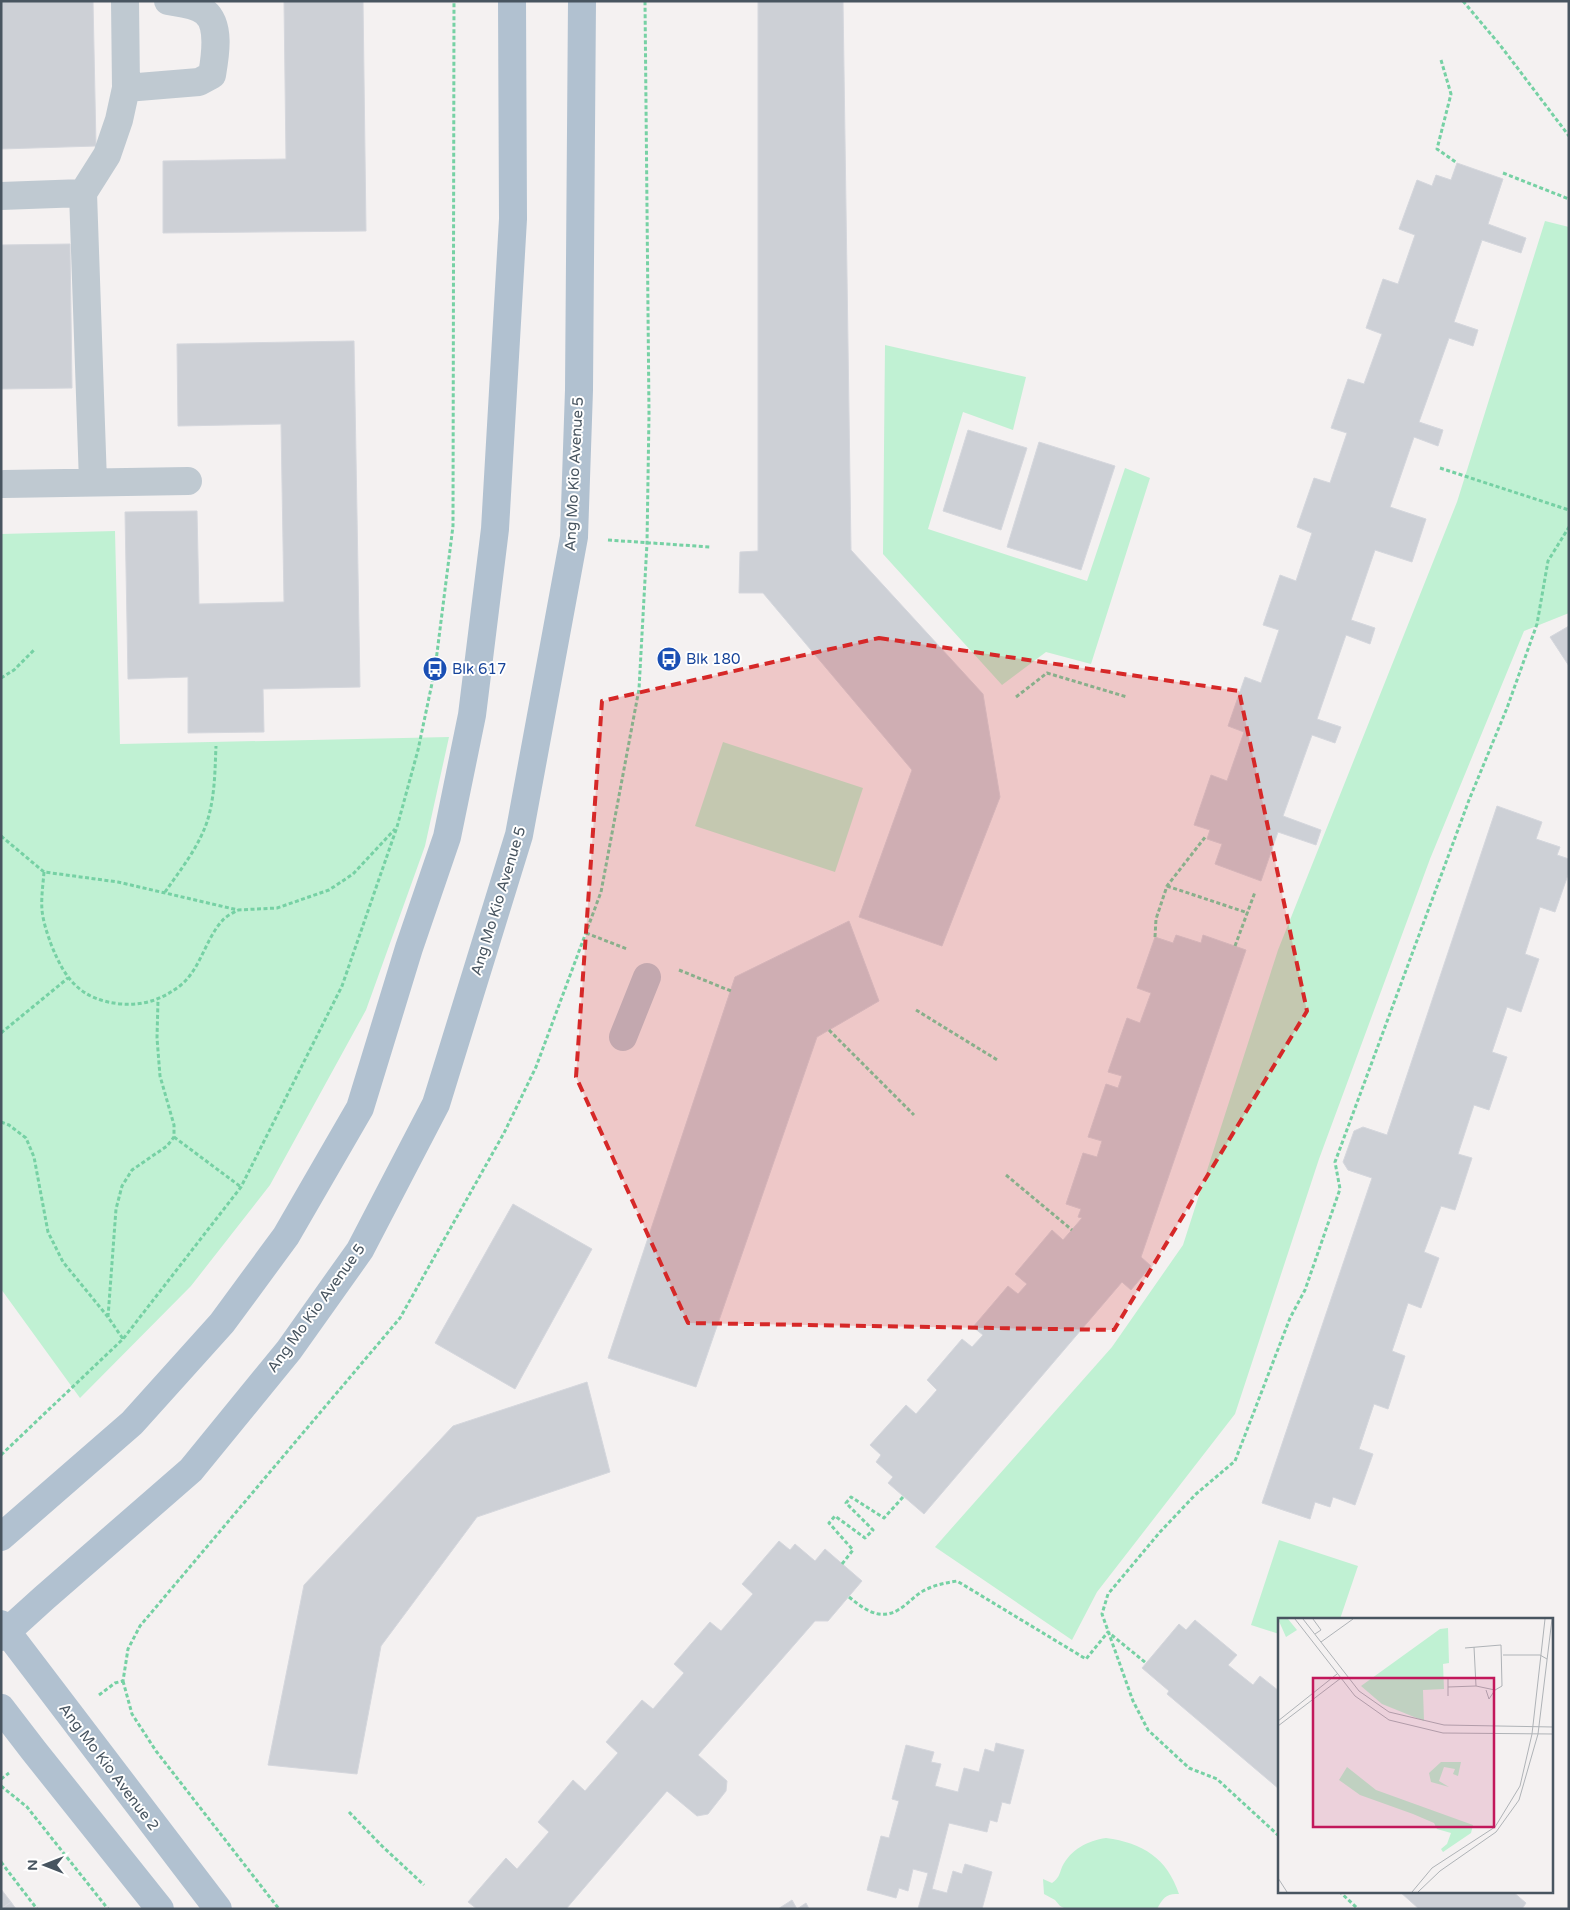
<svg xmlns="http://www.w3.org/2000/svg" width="1570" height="1910" viewBox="0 0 1570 1910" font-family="'Varela Round',sans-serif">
<rect width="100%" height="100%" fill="#f4f1f1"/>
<!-- green -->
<path fill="#c0f1d3" d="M1545 221 1569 227V613L1524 631 1430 859 1319 1159 1235 1414 1097 1592 1072 1640 935 1547 1112 1347 1183 1245 1278 950 1457 502Z
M885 345 1026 377 1013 430 963 412 928 529 1087 581 1125 468 1150 478 1091 664 1046 652 1002 685 883 554Z
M115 531 120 744 449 737 425 846 366 1010 270 1185 191 1286 80 1398 1 1289V534Z
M723 742 863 788 835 872 695 826Z
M1279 1540 1358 1566 1340 1619H1279V1634L1251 1625Z
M1106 1838C1143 1843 1167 1858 1179 1894 1166 1893 1163 1898 1157 1909H1066L1060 1906 1055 1900 1044 1894 1043 1879 1052 1883C1059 1878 1059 1875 1062 1867 1071 1849 1087 1841 1106 1838Z"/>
<!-- building -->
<path fill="#cdd0d6" stroke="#d5d7dd" d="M1 1H93L96 146 1 149Z
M284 1H363L366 231 163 233V161L286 159Z
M758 1H843L851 550 983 694 1000 797 942 946 859 917 912 770 763 593H739L740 552 758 551Z
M1457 163 1503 179 1488 224 1526 238 1521 253 1482 240 1454 322 1478 330 1473 346 1449 338 1419 422 1443 430 1438 446 1414 437 1390 507 1426 519 1412 562 1375 550 1351 620 1375 628 1370 644 1346 635 1317 719 1341 727 1335 743 1312 735 1283 816 1321 830 1316 845 1278 832 1261 881 1215 864 1222 844 1207 839 1210 830 1194 825 1211 775 1227 781 1244 732 1228 726 1245 677 1261 683 1279 630 1263 625 1280 575 1296 581 1312 533 1297 527 1314 478 1330 483 1347 433 1331 428 1348 379 1364 384 1382 334 1366 328 1383 279 1398 284 1415 235 1399 229 1417 180 1432 186 1436 175 1451 180Z
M70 244 72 388 1 389V245Z
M354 341 360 687 263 689 264 732 188 733V677L128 679 125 512 197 511 199 604 284 602 281 424 178 426 177 344Z
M968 430 1027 448 1001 530 943 511Z
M1039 442 1115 466 1081 570 1007 547Z
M1569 626V666L1550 637Z
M1497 806 1542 822 1536 839 1560 847 1557 855 1569 859V872L1555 912 1540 907 1525 954 1539 959 1521 1012 1507 1007 1492 1052 1507 1057 1489 1110 1474 1105 1458 1154 1472 1158 1455 1210 1441 1206 1424 1252 1439 1258 1421 1308 1408 1303 1392 1351 1405 1356 1388 1409 1374 1404 1359 1449 1373 1454 1355 1505 1333 1497 1330 1507 1315 1502 1310 1519 1262 1503 1372 1178 1348 1170 1343 1162 1354 1131 1363 1127 1387 1135Z
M849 921 879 1001 817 1037 696 1387 608 1358 735 977Z
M1176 935 1201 943 1203 935 1246 950 1141 1257 1151 1266 1131 1290 1122 1282 924 1514 888 1483 893 1477 876 1462 881 1455 870 1445 906 1405 916 1414 937 1390 927 1380 962 1339 972 1347 983 1335 973 1327 1008 1286 1018 1294 1027 1284 1015 1274 1052 1230 1063 1240 1082 1218 1078 1217 1081 1209 1066 1204 1083 1153 1097 1157 1102 1141 1088 1137 1106 1084 1118 1088 1122 1076 1108 1072 1127 1018 1140 1023 1151 993 1137 988 1155 937 1173 943Z
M513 1204 592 1249 515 1389 435 1343Z
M587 1382 610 1472 477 1517 381 1646 357 1774 268 1765 304 1585 453 1426Z
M779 1541 790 1550 795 1544 815 1561 825 1549 862 1581 828 1621H815L698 1755 727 1781 726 1791 708 1814 697 1816 667 1791 566 1909H477L468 1902 506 1858 517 1869 549 1832 538 1822 573 1780 585 1791 618 1753 606 1742 642 1700 653 1709 684 1673 674 1664 710 1622 721 1631 753 1594 742 1584Z
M1195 1620 1237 1655 1228 1665 1253 1685 1260 1676 1279 1691V1789L1167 1694 1169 1691 1142 1668 1179 1624 1186 1630Z
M996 1743 1024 1750 1010 1804 1002 1802 997 1822 990 1820 987 1832 949 1823 932 1889 947 1893 953 1871 962 1874 965 1864 992 1872 982 1909H918L928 1873 913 1869 908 1891 899 1888 896 1898 867 1890 881 1836 889 1838 899 1801 892 1799 906 1745 934 1752 931 1762 941 1764 935 1786 958 1792 964 1768 979 1772 985 1749 994 1752Z
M1 1889 11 1902 1 1909Z
M1399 1891H1512L1526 1903 1522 1909H1419Z
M792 1900 797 1909 806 1903 809 1909H778Z
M11 1902 16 1909H1Z"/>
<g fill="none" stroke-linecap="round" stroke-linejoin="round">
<!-- path -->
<path stroke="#76d1a4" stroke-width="3" stroke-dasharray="4 2.5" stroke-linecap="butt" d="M1463 1 1500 45 1569 136
M1441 60 1451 94 1437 149 1457 163
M1503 173 1569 199
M1440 468 1569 510
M608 540 710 547
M1 678 14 670 34 650
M1016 697 1047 673 1127 697
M1 836 44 872 118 882 238 910 277 908 329 890 353 874 395 829
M44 872C43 885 41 898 42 910 43 921 47 933 51 944 65 980 81 1000 121 1004 144 1006 163 999 181 985 201 968 205 940 222 921 226 916 233 913 238 910
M1167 886 1248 913
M165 892C181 869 202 843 209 815 215 792 215 769 216 746
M586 933 627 949
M1155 937 1156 919 1167 886 1206 836
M1235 946 1255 892
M679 970 731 991
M916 1010 999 1061
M829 1030 914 1115
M1 1033 68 978
M1 1122 9 1125 26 1138 34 1157 48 1232 63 1262 108 1317 123 1339
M174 1137 241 1187
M1006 1175 1072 1230
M108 1317 116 1209 122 1186 132 1170 167 1146 174 1137V1125L160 1076 157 1038 158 1000
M1 1455 123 1339 241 1187 342 986 397 827 418 750 435 669 453 526 454 1
M842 1564 853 1550 829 1523 835 1516 865 1538 873 1530 846 1503 851 1497 884 1518 904 1496
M849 1597C864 1609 879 1621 898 1610 907 1605 914 1596 923 1591 934 1585 945 1583 957 1581L1086 1659 1108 1632 1146 1663
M123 1681 132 1714 156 1751 279 1909
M99 1695 115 1683 123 1681 128 1649 140 1626 400 1318 504 1133 536 1067 601 892 639 689 647 543 649 414 645 1
M1 1779 9 1773
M1 1786 27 1807 108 1909
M349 1812 382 1846 424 1885
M1279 1836 1217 1779 1189 1768 1148 1730 1133 1701 1102 1614 1108 1594 1160 1532 1196 1494 1235 1461 1290 1318 1305 1290 1340 1189 1335 1162 1469 800 1507 708 1537 624 1548 561 1569 527
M1 1862 37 1909
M1339 1891 1358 1909"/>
<!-- minor -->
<path stroke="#bfc9d1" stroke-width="28" d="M126 88 199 82 212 75C215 57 221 25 205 12 196 4 179 3 168 1
M1 196 83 193
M93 482 83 193 107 155 119 120 126 88 125 1
M4 484 188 481
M623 1037 647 977"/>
<!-- major -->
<path stroke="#b1c1d0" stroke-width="28" d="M1 1537 132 1423 222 1323 286 1236 360 1108 409 948 447 837 472 715 495 529 513 219 512 1
M1 1624 218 1909
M1 1637 44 1598 191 1470 289 1350 360 1250 436 1104 519 835 574 537 579 390 582 1
M1 1708 34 1751 160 1909"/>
</g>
<!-- marked area -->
<path fill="#d62828" fill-opacity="0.2" stroke="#d62828" stroke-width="4" stroke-dasharray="10 6" stroke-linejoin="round" d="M879 638 1239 691 1307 1011 1114 1330 688 1323 576 1077 602 701Z"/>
<!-- icons -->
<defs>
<symbol id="bus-disc" viewBox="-11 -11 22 22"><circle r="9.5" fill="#1a4fb4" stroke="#fff"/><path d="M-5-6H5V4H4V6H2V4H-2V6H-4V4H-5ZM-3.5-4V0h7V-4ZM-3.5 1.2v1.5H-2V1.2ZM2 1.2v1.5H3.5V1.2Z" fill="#fff"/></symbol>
</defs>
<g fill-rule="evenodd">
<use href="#bus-disc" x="655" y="645" width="28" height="28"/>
<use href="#bus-disc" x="421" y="655" width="28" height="28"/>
</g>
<g text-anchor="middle" stroke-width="4" stroke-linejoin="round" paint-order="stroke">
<!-- street labels -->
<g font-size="15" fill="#485560" stroke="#fff">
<text transform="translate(574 474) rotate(-87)" y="5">Ang Mo Kio Avenue 5</text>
<text transform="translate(498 901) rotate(-73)" y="5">Ang Mo Kio Avenue 5</text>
<text transform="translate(316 1308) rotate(-54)" y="5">Ang Mo Kio Avenue 5</text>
<text transform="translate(109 1767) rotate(53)" y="5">Ang Mo Kio Avenue 2</text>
</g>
<!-- transit labels -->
<g font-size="15" fill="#164399" stroke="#fff" text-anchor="start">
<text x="686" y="664">Blk 180</text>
<text x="452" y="674">Blk 617</text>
</g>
</g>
<!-- overview -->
<g transform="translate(1278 1618)">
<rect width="275" height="275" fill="#f4f1f1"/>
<path d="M0 1H10L19 12 8 19ZM170 10 171 45 165 46 166 71 145 72 146 103 104 86 83 68 162 11ZM163 144H183L180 158 175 156 177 151 166 149 161 163 171 169 153 164 151 155ZM69 149 98 172 195 207 193 215 165 234 163 231 169 226 173 215 159 211 156 205 135 196 82 177 61 162Z" fill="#c0f1d3"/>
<path fill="none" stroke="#afb3b7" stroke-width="1" d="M17 1 77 78 111 102 165 115 275 116M25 1 81 73 111 94 166 107 275 109M35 1 43 12 37 16M43 24 75 1M196 29 198 68M225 37H262L269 41M170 61V78M170 69 198 68 217 72 224 68 223 27 187 30M208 72 211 81 217 72M0 103 59 56M0 108 63 60M0 260 9 274M134 274 154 250 217 209 242 168 254 116 267 1M140 274 162 253 218 214 241 182 260 116 274 1"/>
<path fill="#c2185b" fill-opacity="0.15" stroke="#c2185b" stroke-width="2.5" d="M35 60H216V209H35Z"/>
<rect width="275" height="275" fill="none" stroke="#485560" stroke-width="2.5"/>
</g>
<!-- border -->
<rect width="1570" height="1910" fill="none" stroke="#485560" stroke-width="5"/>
<!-- north arrow -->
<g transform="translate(45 1865) rotate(270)" stroke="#ffffff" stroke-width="4" paint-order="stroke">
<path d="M0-4L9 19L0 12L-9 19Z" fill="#485560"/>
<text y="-8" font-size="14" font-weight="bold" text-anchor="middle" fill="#485560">N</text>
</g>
</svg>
